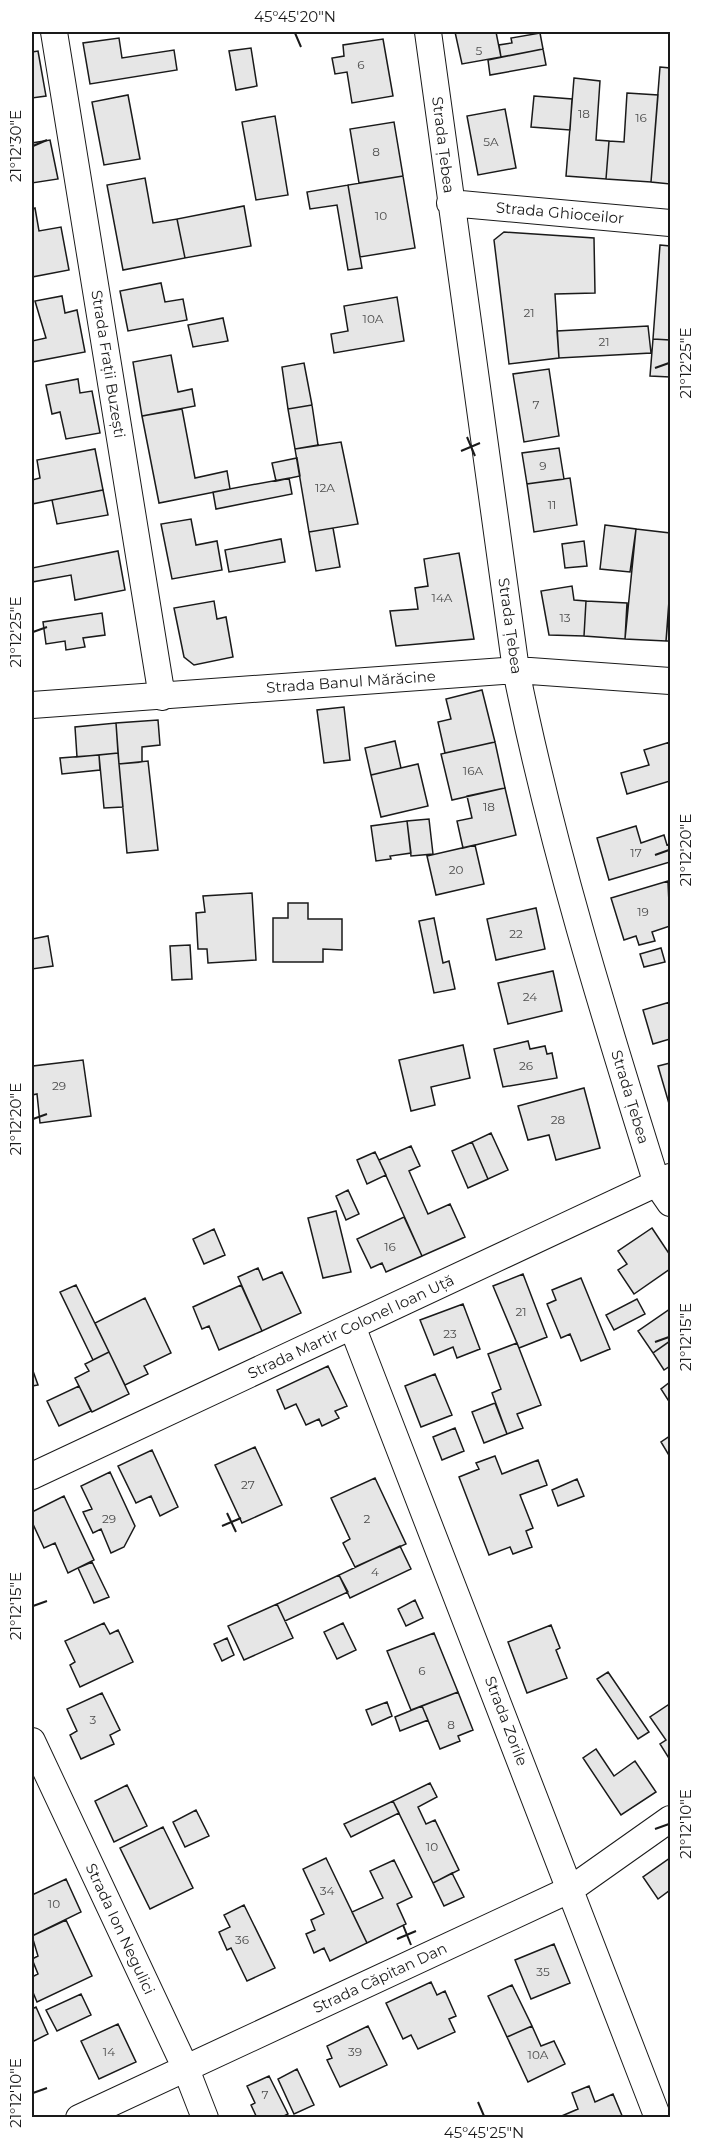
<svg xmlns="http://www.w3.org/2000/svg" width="702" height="2149" viewBox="0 0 702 2149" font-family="Montserrat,sans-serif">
<rect width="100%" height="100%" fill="#fff"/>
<!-- building -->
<path fill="#e6e6e6" stroke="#1a1a1a" stroke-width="1.5" d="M455 32H496L501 57 462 64Z
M540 33 543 49 501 57 499 45 512 43 511 38Z
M119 38 122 58 174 50 177 70 90 84 83 43Z
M383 39 393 96 352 103 347 72 335 74 332 58 344 56 343 45Z
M251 48 257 86 236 90 229 51Z
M543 49 546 65 490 75 488 60Z
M38 51 46 96 32 98V52Z
M660 67 670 68V184L651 182Z
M574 78 600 81 596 140 609 141 606 179 566 176Z
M627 93 658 95 651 182 606 179 609 141 624 142Z
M128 95 140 159 104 165 92 102Z
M534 96 572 99 570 130 531 127Z
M505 109 516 168 478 175 467 116Z
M275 116 288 195 256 200 242 122Z
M394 122 403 176 359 183 350 129Z
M50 140 58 179 32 183V143Z
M403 176 415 248 360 257 348 185Z
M145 178 153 223 177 219 185 258 123 270 107 185Z
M348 185 362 268 348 270 337 205 310 209 307 192Z
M244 206 251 246 185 258 177 219Z
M35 208 39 231 61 227 69 270 32 277V209Z
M504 232 594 238 595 293 555 294 559 358 509 364 494 240Z
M660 245 670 246V340L653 339Z
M161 283 165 302 183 299 187 320 128 331 120 291Z
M62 296 65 313 77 310 85 352 32 362V341L46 338 35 301Z
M397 297 404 341 334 353 331 334 348 331 344 306Z
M223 318 228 341 193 347 188 325Z
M648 326 651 353 559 358 557 331Z
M653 339 670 340V377L650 376Z
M171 355 178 392 192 389 195 406 142 416 133 362Z
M304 363 312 405 288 409 282 367Z
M549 369 559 436 524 442 513 374Z
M78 379 80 393 92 391 100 433 66 439 60 412 52 414 46 385Z
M312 405 318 445 295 449 288 409Z
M182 409 195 478 227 471 230 489 159 503 142 416Z
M341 442 358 524 309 532 295 449Z
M559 448 564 479 527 484 522 453Z
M95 449 103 490 32 504V480L40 478 37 460Z
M297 458 300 476 276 481 272 463Z
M289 478 292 494 216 509 213 492Z
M570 478 577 525 534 532 527 484Z
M103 490 108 515 57 524 52 500Z
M191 519 196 545 217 541 222 570 172 579 161 524Z
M605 525 636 529 630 572 600 569Z
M333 528 340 567 316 571 309 532Z
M636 529 670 533V587L666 641 625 639Z
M281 539 285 562 229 572 225 550Z
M584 541 587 566 565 568 562 544Z
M118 551 125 590 75 600 71 575 32 582V568Z
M459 553 474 639 396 646 390 611 418 609 415 588 428 586 424 559Z
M572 586 574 600 586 601 584 636 549 635 541 591Z
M214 601 217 619 226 617 233 657 194 665 184 657 174 608Z
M586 601 627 603 625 639 584 636Z
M669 606H670V641H666Z
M102 613 105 635 83 638 85 647 66 650 65 641 46 644 43 622Z
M482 690 495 742 445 753 438 722 451 719 446 699Z
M344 707 350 760 324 763 317 710Z
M158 720 160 745 142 747V762L119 764 116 723Z
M116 723 118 753 77 757 75 727Z
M395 741 401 768 371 775 365 748Z
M495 742 505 788 452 800 441 754Z
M670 742V781L627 794 621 773 649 765 644 750Z
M118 753 123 807 104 808 99 755Z
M99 755 100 770 62 774 60 758Z
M148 761 158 850 127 853 119 764Z
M418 764 428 806 381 817 371 775Z
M505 788 516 835 463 848 457 821 472 818 467 796Z
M429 819 433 854 411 856 407 821Z
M407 821 411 853 390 856 391 859 376 861 371 826Z
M636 826 641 843 664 835 667 845 670 844V862L609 880 597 838Z
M475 845 484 884 436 895 427 856Z
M668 881 670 926 652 932 655 941 639 945 636 936 624 940 611 898Z
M252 893 256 960 208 963 207 949H198L196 913 205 912 203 896Z
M288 903H308V919H342V950L323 949V962H273V918H288Z
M536 908 545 949 496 960 487 919Z
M434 918 443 963 449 961 455 989 434 993 419 921Z
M48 936 53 966 32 969V939Z
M190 945 192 979 172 980 170 946Z
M661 948 665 962 644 967 640 954Z
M553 971 562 1011 508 1024 498 983Z
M670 1002V1039L653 1044 643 1010Z
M528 1041 530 1049 545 1046 547 1054 552 1053 557 1078 503 1087 494 1049Z
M463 1045 470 1078 431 1087 435 1105 411 1111 399 1060Z
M83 1060 91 1116 40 1123 37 1094 32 1095 33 1066Z
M670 1063V1107L658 1066Z
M584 1088 600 1148 556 1160 549 1135 528 1140 518 1106Z
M491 1133 508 1170 488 1179 472 1142Z
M472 1142 488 1179 468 1188 452 1151Z
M411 1146 420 1166 409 1171 428 1214 450 1204 465 1237 422 1256 379 1160Z
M375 1152 386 1175 367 1184 357 1160Z
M348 1190 359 1214 346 1220 336 1196Z
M336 1211 351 1272 323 1278 308 1218Z
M404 1217 422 1256 386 1272 382 1263 371 1268 357 1239Z
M652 1228 670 1255V1269L634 1294 618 1270 627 1264 618 1251Z
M214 1229 225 1255 204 1264 193 1239Z
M258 1268 263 1280 282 1272 301 1313 262 1331 238 1277Z
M523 1274 547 1337 519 1348 493 1286Z
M581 1278 610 1349 581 1361 570 1334 561 1338 547 1304 556 1300 552 1290Z
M76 1285 109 1352 93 1360 60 1292Z
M241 1285 262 1331 219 1350 209 1326 202 1329 193 1307Z
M145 1298 171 1353 144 1366 148 1374 125 1385 95 1323Z
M637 1299 645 1314 614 1330 606 1315Z
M463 1304 480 1349 457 1358 453 1347 434 1355 420 1320Z
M670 1309V1341L653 1353 638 1331Z
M670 1341V1366L664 1370 653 1353Z
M517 1343 541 1405 517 1414 523 1428 507 1434 492 1393 501 1389 488 1354Z
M109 1352 129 1394 92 1412 75 1378 89 1371 85 1364Z
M328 1366 347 1406 335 1411 339 1418 322 1426 319 1419 306 1425 296 1404 285 1409 277 1390Z
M32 1371H33L38 1385 32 1386Z
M435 1374 452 1415 421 1427 405 1386Z
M670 1382V1403L661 1389Z
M79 1386 91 1411 59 1426 47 1401Z
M495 1403 507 1434 484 1443 472 1412Z
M455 1428 464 1451 442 1460 433 1437Z
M670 1436V1457L661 1442Z
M255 1447 282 1505 242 1523 215 1465Z
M152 1450 178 1507 160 1516 151 1496 136 1503 118 1466Z
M495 1456 502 1474 538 1460 547 1485 520 1495 533 1528 526 1531 532 1547 513 1554 510 1547 489 1555 459 1477 479 1469 476 1463Z
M110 1472 135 1526 124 1547 111 1553 101 1529 93 1533 83 1512 92 1509 81 1486Z
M375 1478 406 1544 355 1567 343 1543 350 1539 331 1498Z
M577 1479 584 1496 558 1506 552 1490Z
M64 1496 94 1560 68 1573 55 1543 44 1548 32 1522V1512Z
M400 1546 411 1569 350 1598 339 1575Z
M92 1562 109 1597 94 1603 78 1568Z
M339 1575 348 1592 285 1621 277 1604Z
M415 1600 423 1618 406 1626 398 1609Z
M277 1604 293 1638 244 1660 228 1626Z
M104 1623 110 1634 118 1630 133 1662 80 1687 70 1665 75 1662 65 1641Z
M343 1623 356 1650 337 1659 324 1632Z
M551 1625 560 1648 556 1650 567 1678 527 1693 508 1642Z
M434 1633 458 1692 411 1710 387 1651Z
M227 1638 234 1655 222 1661 214 1644Z
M608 1672 649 1732 638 1739 597 1679Z
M458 1692 473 1730 458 1736 460 1741 440 1749 422 1706Z
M102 1693 120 1730 110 1735 114 1744 81 1759 70 1735 77 1731 67 1709Z
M387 1702 392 1716 372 1725 366 1710Z
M668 1705 670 1708V1760L660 1744 666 1740 650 1717Z
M422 1706 428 1720 400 1731 395 1717Z
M596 1749 614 1776 635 1761 656 1792 621 1815 583 1758Z
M430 1783 437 1797 418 1807 426 1824 435 1820 459 1870 433 1883 393 1801Z
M127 1785 147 1826 114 1842 95 1801Z
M393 1801 399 1813 351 1837 344 1824Z
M196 1810 209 1836 185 1847 173 1822Z
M163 1827 193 1888 150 1909 120 1848Z
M326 1858 367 1943 330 1961 324 1948 314 1953 306 1934 315 1930 311 1920 324 1914 303 1869Z
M670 1858V1890L658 1899 643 1877Z
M394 1860 412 1897 397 1904 406 1924 367 1943 352 1912 383 1898 370 1871Z
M452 1873 464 1897 444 1906 433 1883Z
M66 1879 81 1912 32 1936V1895Z
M244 1905 275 1968 247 1981 231 1948 227 1950 219 1932 230 1927 224 1915Z
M66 1920 92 1976 37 2002 32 1990V1977L38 1974 32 1959 38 1956 32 1936Z
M554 1944 570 1983 531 1999 515 1960Z
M431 1982 437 1995 445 1991 456 2016 449 2019 455 2032 418 2049 411 2035 403 2039 386 2003Z
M512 1985 532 2026 507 2037 488 1996Z
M81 1994 91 2015 57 2031 46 2010Z
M36 2007 48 2034 32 2042V2009Z
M118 2024 136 2062 99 2079 81 2041Z
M368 2026 387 2065 340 2087 327 2060 332 2058 327 2046Z
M532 2026 541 2046 554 2041 565 2064 528 2082 507 2037Z
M297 2069 314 2105 294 2114 278 2079Z
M269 2076 288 2114 280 2118H257L251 2105 255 2103 247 2086Z
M589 2086 595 2102 613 2094 623 2118H557L578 2109 572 2093Z"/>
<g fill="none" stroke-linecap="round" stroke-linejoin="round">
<defs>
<path id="street" d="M54 32 162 697
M428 32 516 670C551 844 604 1015 657 1184L670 1203
M450 203 670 223
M32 705 516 670 670 681
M352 1326 658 2118
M32 1476 670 1177
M32 1741 186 2069 205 2118
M79 2118 571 1889 670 1819"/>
</defs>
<!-- street casing -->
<use href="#street" stroke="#1a1a1a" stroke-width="28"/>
<!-- street -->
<use href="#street" stroke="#fff" stroke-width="26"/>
</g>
<!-- ticks -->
<path fill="none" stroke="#1a1a1a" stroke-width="2" d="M295 33 301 47M33 146 47 140M655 368 669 363M467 437 475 456M461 451 480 443M33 632 47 627M655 855 669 850M33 1119 47 1114M655 1342 669 1337M227 1513 236 1532M222 1526 241 1518M33 1606 47 1601M655 1829 669 1824M403 1925 411 1945M397 1939 416 1931M33 2093 47 2088M478 2102 484 2116"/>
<g text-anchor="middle" stroke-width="4.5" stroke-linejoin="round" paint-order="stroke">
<!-- number labels -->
<g font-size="12" fill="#4d4d4d">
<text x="479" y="55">5</text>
<text x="361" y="69">6</text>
<text x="584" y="118">18</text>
<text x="641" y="122">16</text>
<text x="491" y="146">5A</text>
<text x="376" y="156">8</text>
<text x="381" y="220">10</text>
<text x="529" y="317">21</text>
<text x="373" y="323">10A</text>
<text x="604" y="346">21</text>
<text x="536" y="409">7</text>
<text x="543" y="470">9</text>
<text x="325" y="492">12A</text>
<text x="552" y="509">11</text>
<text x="442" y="602">14A</text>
<text x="565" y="622">13</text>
<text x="473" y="775">16A</text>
<text x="489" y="811">18</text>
<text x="636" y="857">17</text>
<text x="456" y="874">20</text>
<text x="643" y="916">19</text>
<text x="516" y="938">22</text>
<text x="530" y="1001">24</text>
<text x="526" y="1070">26</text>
<text x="59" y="1090">29</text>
<text x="558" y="1124">28</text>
<text x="390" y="1251">16</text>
<text x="521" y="1316">21</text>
<text x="450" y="1338">23</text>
<text x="248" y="1489">27</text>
<text x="109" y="1523">29</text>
<text x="367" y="1523">2</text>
<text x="375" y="1576">4</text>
<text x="422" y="1675">6</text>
<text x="93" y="1724">3</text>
<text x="451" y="1729">8</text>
<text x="432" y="1851">10</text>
<text x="327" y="1895">34</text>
<text x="54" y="1908">10</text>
<text x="242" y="1944">36</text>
<text x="543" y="1976">35</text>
<text x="109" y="2056">14</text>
<text x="355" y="2056">39</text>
<text x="538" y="2059">10A</text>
<text x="265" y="2099">7</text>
</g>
<!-- street labels -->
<g font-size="15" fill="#1a1a1a" stroke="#fff">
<text transform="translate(443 145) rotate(83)" y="5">Strada Țebea</text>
<text transform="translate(560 213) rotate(5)" y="5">Strada Ghioceilor</text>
<text transform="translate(108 364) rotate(81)" y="5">Strada Frații Buzești</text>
<text transform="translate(510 626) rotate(82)" y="5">Strada Țebea</text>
<text transform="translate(351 682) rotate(-4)" y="5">Strada Banul Mărăcine</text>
<text transform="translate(630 1097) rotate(73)" y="5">Strada Țebea</text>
<text transform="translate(351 1327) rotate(-25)" y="5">Strada Martir Colonel Ioan Uță</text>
<text transform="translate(506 1721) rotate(69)" y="5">Strada Zorile</text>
<text transform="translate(120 1929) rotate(65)" y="5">Strada Ion Negulici</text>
<text transform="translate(380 1978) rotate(-25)" y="5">Strada Căpitan Dan</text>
</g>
</g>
<!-- border -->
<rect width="702" height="2149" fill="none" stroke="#ffffff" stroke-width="66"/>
<rect x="33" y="33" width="636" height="2083" fill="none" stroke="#1a1a1a" stroke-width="2"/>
<g font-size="15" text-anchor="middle" fill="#1a1a1a">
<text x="295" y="22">45°45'20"N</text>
<text transform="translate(16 146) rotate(-90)" y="5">21°12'30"E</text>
<text transform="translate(686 363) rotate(-90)" y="5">21°12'25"E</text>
<text transform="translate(16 632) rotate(-90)" y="5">21°12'25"E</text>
<text transform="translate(686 850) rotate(-90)" y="5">21°12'20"E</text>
<text transform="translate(16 1119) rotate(-90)" y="5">21°12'20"E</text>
<text transform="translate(686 1337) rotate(-90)" y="5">21°12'15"E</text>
<text transform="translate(16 1606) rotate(-90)" y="5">21°12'15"E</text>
<text transform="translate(686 1824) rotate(-90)" y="5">21°12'10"E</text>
<text transform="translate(16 2093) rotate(-90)" y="5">21°12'10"E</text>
<text x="484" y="2138">45°45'25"N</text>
</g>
</svg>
